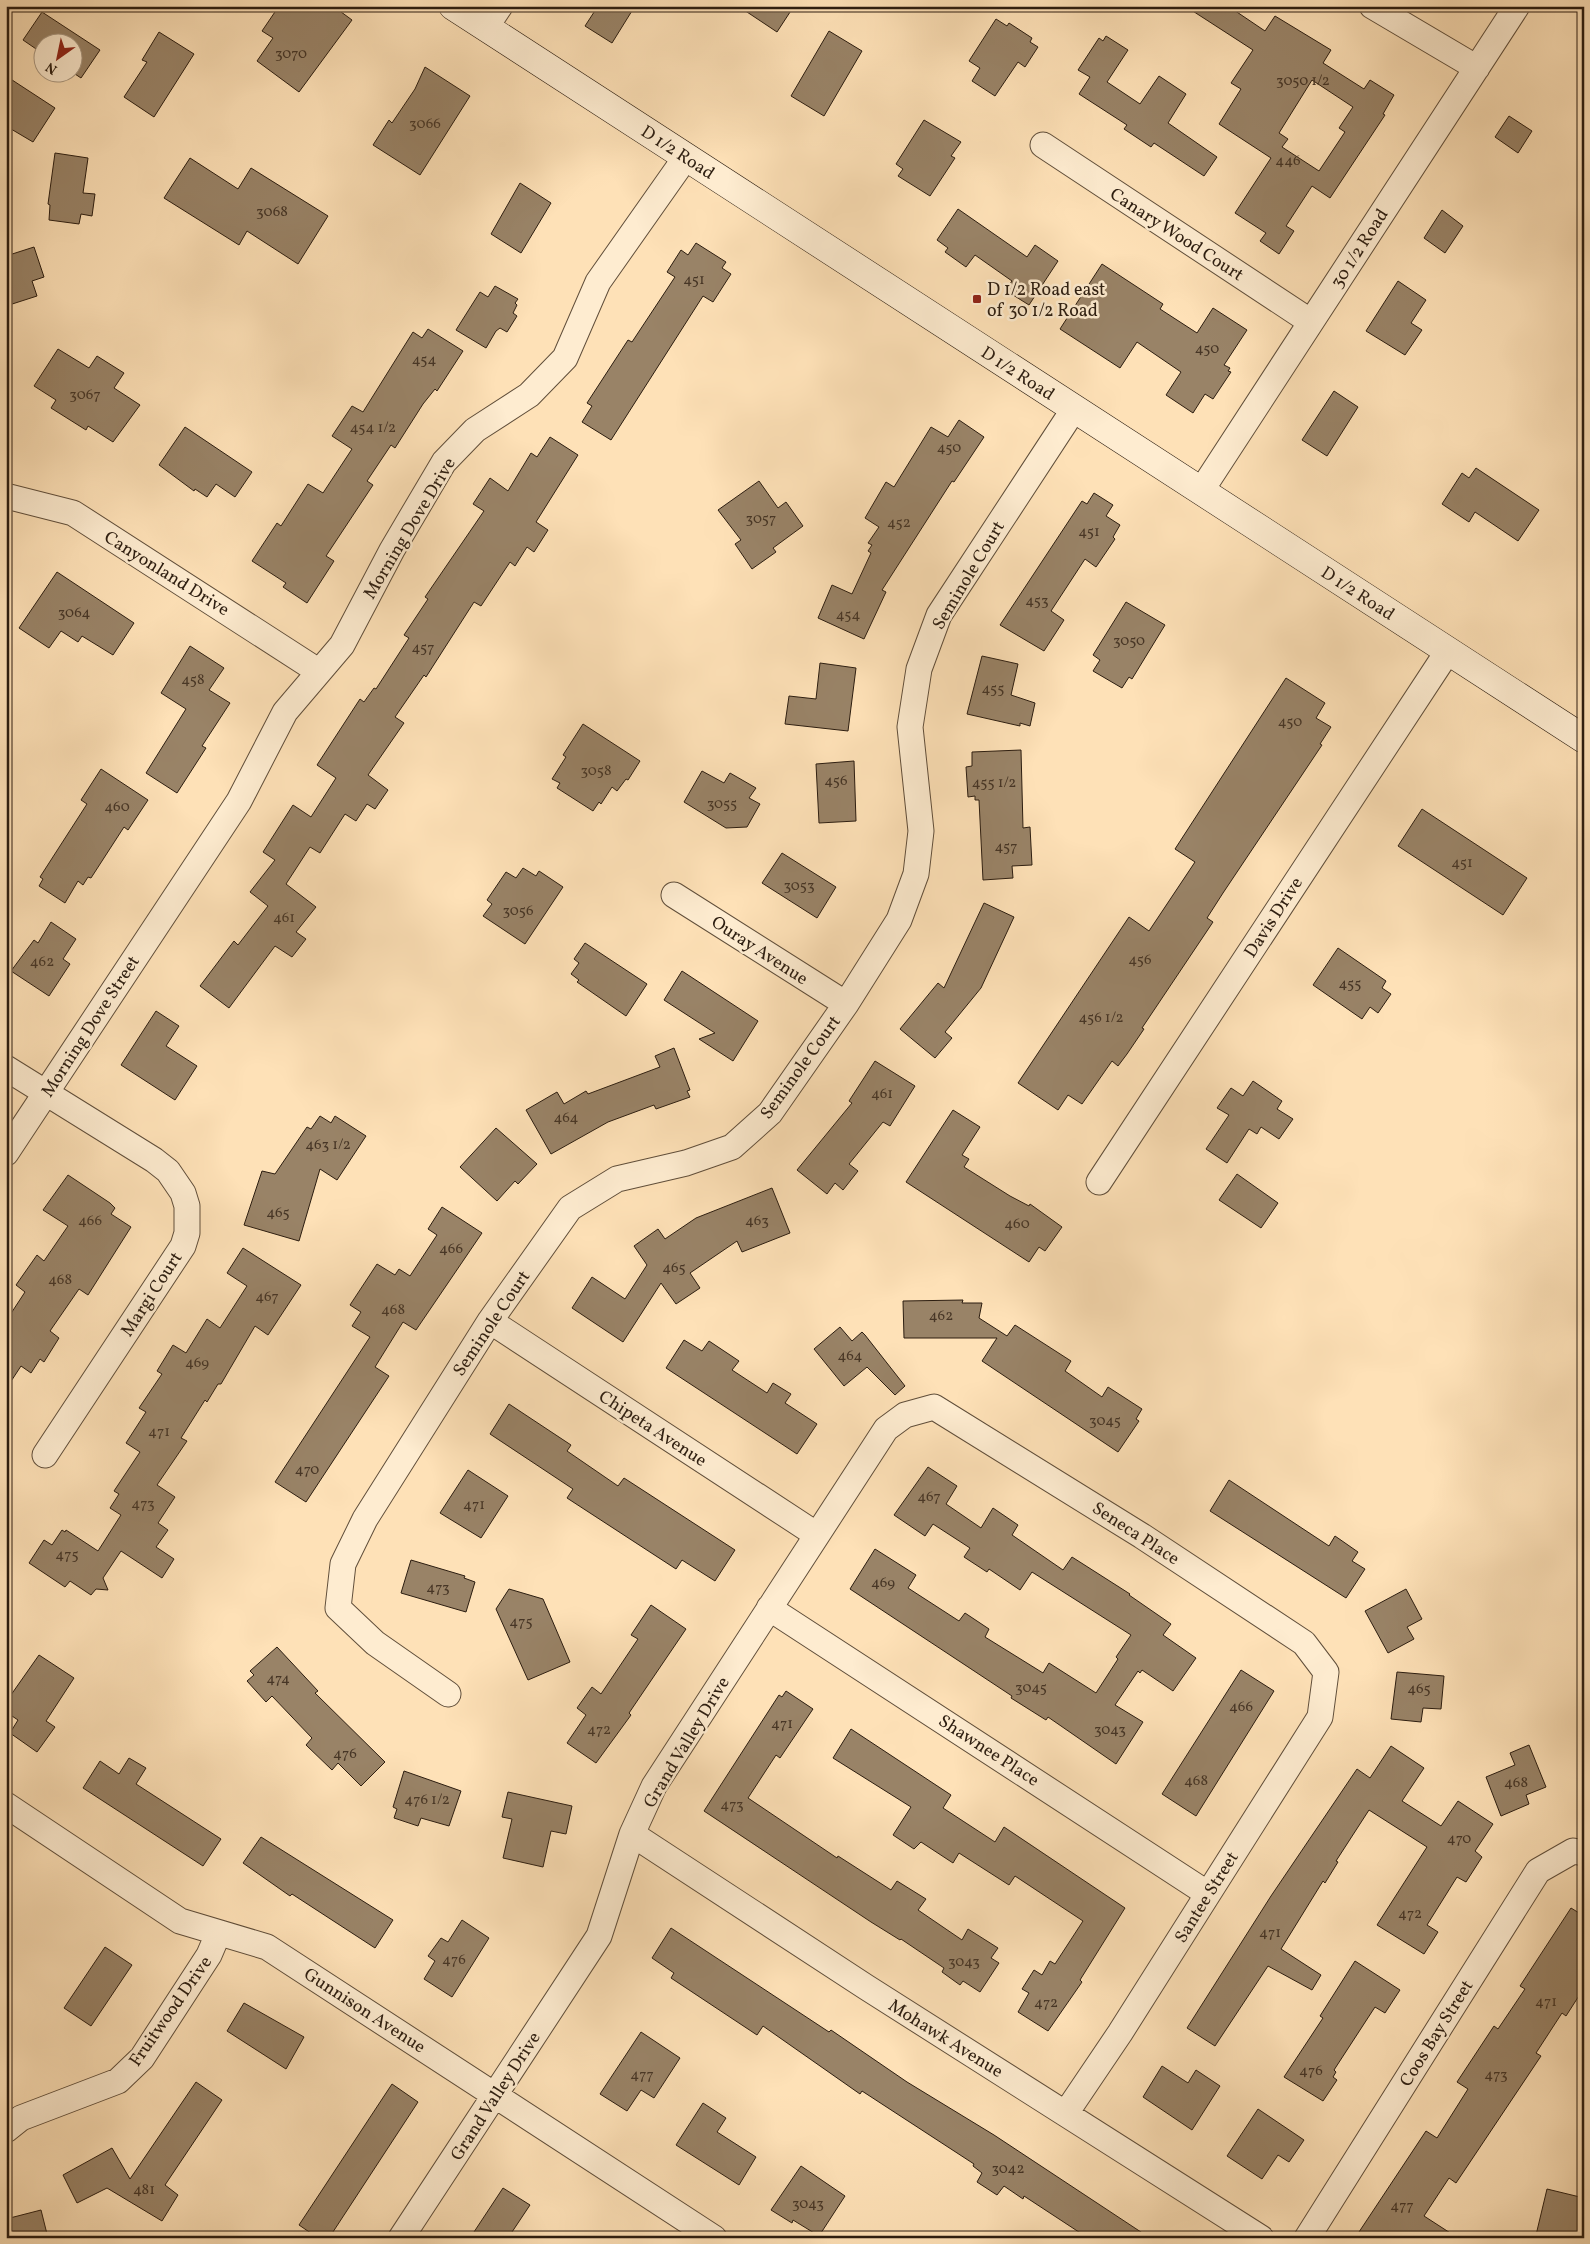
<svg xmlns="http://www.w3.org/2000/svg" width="1590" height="2244" viewBox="0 0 1590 2244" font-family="Vollkorn,serif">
<rect width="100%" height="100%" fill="#fee1b7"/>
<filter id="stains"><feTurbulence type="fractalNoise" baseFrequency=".004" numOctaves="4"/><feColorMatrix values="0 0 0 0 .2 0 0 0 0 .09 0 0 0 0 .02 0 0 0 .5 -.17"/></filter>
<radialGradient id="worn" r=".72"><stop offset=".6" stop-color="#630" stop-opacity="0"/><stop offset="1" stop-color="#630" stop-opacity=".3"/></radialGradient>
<!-- building -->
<path fill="#998367" stroke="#2c1d10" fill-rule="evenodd" d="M279 6H333L352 20 299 92 257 61 273 38 262 31Z
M598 6H635L612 43 585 26Z
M738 6H794L777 32Z
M1185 6H1228L1265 31 1275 16 1331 50 1323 63 1364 89 1370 80 1394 95 1383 114 1385 115 1330 198 1312 186 1286 226 1294 231 1279 254 1260 241 1266 233 1235 213 1271 158 1219 124 1241 89 1231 83 1253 50ZM1312 80 1353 107 1339 128 1345 132 1319 171 1282 147 1288 139 1279 133Z
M42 12 100 50 81 78 72 72V42H42V53L23 40Z
M996 19 1007 26 1009 23 1032 38 1030 42 1038 47 1025 67 1018 62 995 96 972 81 980 68 969 61Z
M829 31 862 51 824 116 791 96Z
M159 32 194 54 154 117 124 97 147 62 142 60Z
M1106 36 1128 50 1107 82 1140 104 1159 76 1186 94 1168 123 1217 157 1204 176 1154 143 1151 147 1124 129 1127 125 1079 94 1090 77 1078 70 1099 38 1103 41Z
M425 67 470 96 420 175 373 145 389 120 392 123 415 89Z
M6 76 55 108 33 142 6 126Z
M1509 116 1532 131 1518 153 1495 137Z
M924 120 961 142 951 156 955 158 930 196 898 176 903 169 896 164Z
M55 153 88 158 83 193 95 194 92 216 81 214 79 224 49 220 50 205 48 204Z
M190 158 238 189 251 168 328 216 298 264 247 231 239 245 164 198Z
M520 183 551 203 521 253 491 234Z
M958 209 1027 257 1035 245 1058 261 1029 305 1005 290 1012 281 975 255 966 267 945 252 948 248 937 240Z
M1442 210 1463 226 1445 253 1424 238Z
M696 243 726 262 722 268 731 274 713 302 703 296 611 440 582 422 592 406 587 403 628 340 632 342 675 277 667 272 681 250 688 255Z
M34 247 44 277 32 281 37 296 6 306V256Z
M1102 264 1163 304 1160 309 1197 333 1213 308 1247 330 1224 365 1230 368 1228 371 1231 372 1213 399 1205 394 1193 413 1166 395 1181 372 1137 342 1120 368 1060 329Z
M1398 281 1426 300 1411 323 1422 330 1405 355 1366 331Z
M495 286 518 299 515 303 517 305 513 313 517 316 507 332 500 328 496 331 486 348 456 330 480 292 488 297Z
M428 329 463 351 437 391 435 389 423 404 395 448 391 445 367 481 373 485 326 556 334 561 307 603 283 587 286 583 252 561 277 523 281 526 308 484 323 493 352 449 332 436 352 406 363 412 413 332 422 338Z
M58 349 89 368 97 356 124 373 114 388 140 405 113 442 88 426 86 430 51 408 56 400 34 386Z
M1334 391 1358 407 1327 456 1302 440Z
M959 420 984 437 954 482 952 481 882 590 886 592 864 639 818 618 832 585 852 594 871 553 868 551 872 545 868 543 879 527 865 518 886 482 894 487 931 427 948 437Z
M185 427 252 472 235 497 216 484 207 497 195 489 194 491 159 465Z
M550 437 578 455 536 522 548 530 534 552 527 547 515 566 510 562 481 606 474 602 426 677 424 675 395 717 404 723 368 775 388 790 375 809 367 804 356 821 345 814 320 853 310 847 286 884 316 907 296 932 306 939 292 957 275 946 229 1008 200 986 234 941 238 945 268 906 250 892 275 860 263 852 293 805 311 817 336 778 317 765 360 699 364 702 374 688 376 689 409 638 404 635 428 599 425 597 484 511 473 504 490 478 508 491 531 453 537 457Z
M1476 468 1539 510 1518 541 1475 512 1469 522 1442 504 1462 473 1469 478Z
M759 481 778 508 786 502 803 526 773 548 776 552 752 569 735 544 741 540 718 510Z
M1094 493 1113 505 1106 516 1120 525 1113 537 1115 539 1096 567 1085 559 1051 611 1064 620 1044 651 1000 625 1082 501 1087 504Z
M57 572 134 623 113 655 82 636 78 642 61 631 49 648 19 628Z
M1126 602 1165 625 1132 679 1129 677 1122 688 1093 671 1100 660 1093 655Z
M190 646 224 668 209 690 230 703 202 746 206 748 177 793 146 773 186 709 161 693Z
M982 656 1018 664 1011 695 1035 703 1030 726 1020 723V726L967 714Z
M820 663 856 668 848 731 785 724 789 696 816 699Z
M1286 678 1325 703 1316 718 1331 727 1320 744 1322 745 1223 893 1207 918 1213 922 1142 1028 1144 1029 1127 1054 1118 1066 1112 1061 1082 1104 1068 1095 1058 1110 1018 1083 1129 917 1149 931 1195 862 1175 849Z
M583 724 640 761 628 780 626 779 617 791 612 787 601 804 599 802 593 811 557 788 560 783 552 779 566 757 563 755Z
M1021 750 1023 828 1030 827 1032 865 1012 866 1013 878 983 880 979 800H975V796L968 797 966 767 972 766V752Z
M854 761 856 821 819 823 816 764Z
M101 769 148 800 128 830 124 827 91 878 88 877 83 885 78 881 65 903 39 886 43 879 40 877 87 804 81 800Z
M702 771 724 783 730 773 756 788 749 798 760 804 747 827 726 828 684 802Z
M1422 809 1527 878 1503 915 1398 846Z
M782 853 836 887 817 918 762 883Z
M523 868 536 876 539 871 563 887 525 944 483 916 492 904 487 900 506 872 516 878Z
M984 903 1014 917 981 988 945 1032 952 1038 935 1058 900 1029 938 983 944 988Z
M51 922 76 939 63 959 70 964 49 996 11 971 34 940 38 943Z
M585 943 647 984 626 1016 577 982 579 980 571 974 579 963 574 959Z
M1338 948 1386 981 1382 988 1391 994 1378 1013 1370 1007 1362 1019 1313 985Z
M682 971 758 1021 733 1061 699 1039 715 1033 664 1000Z
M156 1011 179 1026 166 1046 197 1066 175 1100 121 1065Z
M674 1048 690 1090 687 1091 690 1097 656 1109 654 1105 608 1122 551 1154 526 1110 557 1092 564 1104 586 1091 588 1094 660 1067 655 1056Z
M875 1061 915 1086 890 1126 883 1122 849 1164 858 1171 843 1190 835 1183 827 1194 797 1170 852 1103 849 1101Z
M1253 1081 1282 1101 1277 1109 1293 1119 1279 1139 1261 1127 1257 1134 1249 1129 1227 1163 1206 1149 1229 1115 1217 1108 1231 1088 1243 1096Z
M953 1110 980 1127 962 1155 969 1159 964 1167 1010 1196 1029 1206 1030 1204 1062 1227 1045 1251 1039 1247 1029 1262 906 1182Z
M320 1116 331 1123 335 1116 366 1136 337 1180 320 1169 299 1241 244 1225 262 1171 275 1174 307 1127 311 1129Z
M496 1128 537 1164 518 1184 515 1181 497 1201 460 1167Z
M1237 1174 1278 1203 1261 1228 1219 1200Z
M68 1175 110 1203 115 1208 111 1214 131 1227 88 1295 79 1289 50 1331 59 1338 44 1362 40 1359 31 1373 21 1366 6 1389V1321L25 1292 16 1285 37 1255 44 1261 68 1226 43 1210Z
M772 1188 790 1233 742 1252 737 1241 690 1273 700 1288 676 1304 661 1283 623 1342 572 1308 592 1277 625 1299 647 1265 634 1246 658 1229 665 1239 696 1218Z
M442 1207 482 1233 416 1330 403 1322 375 1367 389 1376 306 1502 275 1482 370 1337 352 1326 361 1312 350 1305 377 1264 395 1275 399 1269 410 1276 437 1235 428 1229Z
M243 1248 301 1285 268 1335 255 1326 221 1384H218L207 1402 205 1400 181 1438 187 1441 157 1485 175 1497 158 1523 168 1530 156 1547 174 1559 162 1578 121 1551 103 1578 108 1590 96 1589 91 1595 70 1581 65 1587 29 1563 44 1540 52 1545 62 1530 65 1532 66 1530 98 1551 121 1515 110 1508 119 1494 114 1491 140 1452 126 1443 146 1412 139 1408 162 1374 157 1371 173 1345 186 1353 207 1319 220 1328 247 1286 227 1273Z
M963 1300 962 1303H982L979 1318 1007 1336 1015 1325 1071 1361 1065 1371 1102 1397 1108 1387 1142 1409 1136 1419 1139 1421 1118 1452 982 1361 997 1338H904L903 1301Z
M840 1327 852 1341 862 1332 865 1335 905 1386 895 1395 867 1367 844 1386 814 1349Z
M684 1340 702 1351 709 1341 739 1361 732 1370 767 1393 773 1383 791 1394 785 1403 817 1424 797 1454 666 1368Z
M509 1404 571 1445 567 1451 618 1486 624 1478 735 1550 715 1581 682 1560 676 1569 567 1498 573 1489 490 1434Z
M928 1467 957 1486 946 1504 981 1528 993 1508 1018 1525 1012 1535 1063 1570 1072 1557 1130 1594 1129 1595 1171 1624 1163 1635 1196 1658 1173 1691 1142 1670 1140 1673 1138 1671 1115 1705 1143 1722 1116 1764 1048 1717 1046 1720 1011 1698 1012 1696 850 1589 875 1549 916 1575 908 1588 959 1621 965 1613 989 1629 985 1637 1043 1673 1049 1663 1096 1693 1118 1659 1116 1657 1131 1635 1032 1572 1020 1590 989 1569 987 1572 964 1557 970 1548 933 1524 925 1536 894 1515Z
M468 1470 508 1496 481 1538 440 1513Z
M1229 1480 1329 1546 1335 1536 1358 1552 1352 1561 1365 1569 1346 1598 1210 1511Z
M411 1560 465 1576 464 1578 475 1582 466 1612 401 1593Z
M509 1589 543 1599 570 1662 528 1680 496 1609Z
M1406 1589 1422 1619 1407 1627 1414 1639 1388 1653 1365 1611Z
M651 1605 686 1629 629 1713 631 1715 596 1763 567 1743 586 1715 577 1708 592 1687 601 1694 638 1639 631 1635Z
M277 1647 318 1691 315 1693 385 1762 361 1786 338 1763 332 1770 306 1745 312 1738 272 1696 266 1702 247 1681 254 1675 250 1671Z
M39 1655 74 1678 46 1721 55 1727 37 1752 10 1733 18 1720 6 1712V1702Z
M1241 1670 1274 1691 1196 1816 1162 1794Z
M1397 1672 1444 1676 1441 1709 1423 1708 1421 1722 1391 1719Z
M786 1691 813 1709 780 1758 776 1755 748 1798 837 1858 838 1856 891 1890 897 1881 926 1899 918 1910 962 1940 968 1929 998 1948 991 1958 999 1963 980 1992 963 1981 960 1985 942 1972 944 1968 901 1939 900 1940 871 1922 704 1811 779 1695 782 1697Z
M851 1729 951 1795 943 1808 995 1842 1004 1827 1125 1908 1080 1980 1082 1982 1048 2031 1018 2012 1029 1993 1022 1989 1034 1970 1042 1975 1050 1961 1055 1964 1083 1921 1015 1876 1009 1885 959 1853 953 1863 921 1842 914 1849 893 1835 911 1807 833 1758Z
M1529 1745 1546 1787 1526 1795 1529 1804 1501 1816 1486 1777 1515 1765 1510 1753Z
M1391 1746 1424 1768 1402 1801 1441 1826 1458 1801 1493 1824 1475 1851 1482 1857 1466 1882 1457 1877 1427 1925 1438 1932 1424 1954 1377 1925 1427 1847 1369 1810 1336 1861 1338 1862 1325 1883 1323 1881 1281 1949 1321 1975 1312 1990 1268 1966 1215 2046 1187 2028 1271 1896 1357 1769 1370 1778Z
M129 1758 146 1768 136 1784 221 1839 203 1866 83 1788 100 1761 119 1774Z
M404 1771 461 1791 449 1826 421 1818 418 1826 394 1818 397 1809 393 1807Z
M508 1792 572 1806 566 1834 551 1831 543 1867 503 1858 512 1819 502 1817Z
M261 1837 393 1920 375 1948 292 1894 290 1896 243 1863Z
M1571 1908 1584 1916V1988L1566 2016 1562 2013 1536 2053 1541 2056 1456 2183 1449 2178 1424 2216 1458 2238H1355L1426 2131 1437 2138 1468 2089 1457 2082 1494 2026 1498 2029 1525 1989 1520 1986Z
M462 1920 489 1938 452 1997 424 1979 435 1961 428 1956 441 1938 448 1942Z
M671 1928 829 2032 831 2030 907 2082 994 2135 1150 2238H1088L1024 2196 1023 2199 1004 2186 997 2195 977 2182 982 2173 973 2166 974 2164 862 2091 860 2094 763 2026 757 2035 671 1978 674 1973 652 1958Z
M105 1947 132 1965 91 2026 64 2008Z
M1355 1961 1400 1990 1385 2013 1375 2007 1334 2070 1336 2072 1333 2077 1337 2080 1323 2101 1284 2077 1323 2018 1320 2016Z
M244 2003 304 2037 286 2069 227 2031Z
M641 2032 680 2058 654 2098 641 2090 627 2111 600 2094Z
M1162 2066 1188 2083 1196 2070 1220 2086 1192 2130 1143 2097Z
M196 2082 222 2100 165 2185 178 2195 162 2221 107 2188 77 2203 63 2175 112 2148 130 2179Z
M392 2084 418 2102 329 2238H318L299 2225Z
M703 2103 726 2118 717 2132 756 2157 739 2185 676 2145Z
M1258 2109 1304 2140 1289 2162 1278 2155 1262 2179 1227 2156Z
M801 2166 845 2196 819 2236 793 2220 792 2223 771 2210Z
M503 2188 530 2205 508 2238H470Z
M1547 2189 1584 2198V2238H1546L1536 2235Z
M41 2210 48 2238H6V2219Z"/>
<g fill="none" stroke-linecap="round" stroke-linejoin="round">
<defs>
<path id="street" d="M1372 6 1477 68
M486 27 500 6
M1043 145 1311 322
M1201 491 1517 6
M6 496 73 513 318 671
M674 895 846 1004
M6 1068 154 1160 168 1171 183 1193 187 1206V1233L183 1246 45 1455
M6 1153 239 801 285 712 342 645 392 550 444 462 475 430 529 395 565 358 598 282 686 157
M1099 1182 1448 651
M490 1321 817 1535
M769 1608 1208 1894
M448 1694 375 1643 338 1608 343 1564 365 1519 490 1321 570 1208 617 1179 686 1163 732 1147 770 1113 846 1004 899 920 916 874 921 831 910 727 919 669 939 615 1074 409
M6 1805 180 1921 267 1947 714 2238
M632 1834 866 1987 1261 2238
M6 2130 21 2118 118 2081 142 2058 209 1955 218 1934
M401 2238 599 1936 632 1834 654 1786 886 1429 905 1415 934 1407 1142 1536 1304 1643 1326 1672 1320 1717 1120 2033 1066 2113
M1307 2238 1538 1871 1573 1851 1584 1853"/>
<path id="secondary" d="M453 6 1584 739"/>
</defs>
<!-- street casing -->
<use href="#street" stroke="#604e3a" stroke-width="27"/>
<!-- secondary casing -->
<use href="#secondary" stroke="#2c1d10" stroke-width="29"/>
<!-- street -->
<use href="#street" stroke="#feecd0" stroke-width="25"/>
<!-- secondary -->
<use href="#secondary" stroke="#feecd0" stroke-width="28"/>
</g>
<!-- markers -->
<rect fill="#8f2418" stroke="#feecd0" stroke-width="2" x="972" y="294" width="10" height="10" rx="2.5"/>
<g text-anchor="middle" stroke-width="5" stroke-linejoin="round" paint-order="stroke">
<!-- number labels -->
<g font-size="15" fill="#473626">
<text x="291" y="58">3070</text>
<text x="1303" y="85">3050 1/2</text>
<text x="425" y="128">3066</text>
<text x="1288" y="165">446</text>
<text x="272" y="216">3068</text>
<text x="694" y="284">451</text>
<text x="1207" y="353">450</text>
<text x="424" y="364">454</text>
<text x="85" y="399">3067</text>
<text x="373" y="432">454 1/2</text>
<text x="949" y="452">450</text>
<text x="761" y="523">3057</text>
<text x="899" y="527">452</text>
<text x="1089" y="536">451</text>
<text x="1037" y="605">453</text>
<text x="74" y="617">3064</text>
<text x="848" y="619">454</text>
<text x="1129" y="645">3050</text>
<text x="423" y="652">457</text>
<text x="193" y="684">458</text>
<text x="993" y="693">455</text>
<text x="1290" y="726">450</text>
<text x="596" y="775">3058</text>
<text x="836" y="785">456</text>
<text x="994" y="787">455 1/2</text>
<text x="722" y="808">3055</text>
<text x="117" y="811">460</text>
<text x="1006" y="851">457</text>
<text x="1462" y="867">451</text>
<text x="799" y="890">3053</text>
<text x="518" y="915">3056</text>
<text x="284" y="922">461</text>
<text x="1140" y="964">456</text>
<text x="42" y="966">462</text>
<text x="1350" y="988">455</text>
<text x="1101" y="1022">456 1/2</text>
<text x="882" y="1098">461</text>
<text x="566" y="1122">464</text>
<text x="328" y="1149">463 1/2</text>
<text x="278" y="1217">465</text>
<text x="90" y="1225">466</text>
<text x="757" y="1225">463</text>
<text x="1017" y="1228">460</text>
<text x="451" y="1253">466</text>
<text x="674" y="1272">465</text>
<text x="60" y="1284">468</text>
<text x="267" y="1301">467</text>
<text x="393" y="1314">468</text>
<text x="941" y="1320">462</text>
<text x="850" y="1360">464</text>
<text x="197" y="1367">469</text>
<text x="1105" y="1425">3045</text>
<text x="159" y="1436">471</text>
<text x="307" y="1474">470</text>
<text x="929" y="1501">467</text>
<text x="143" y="1508">473</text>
<text x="474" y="1509">471</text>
<text x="67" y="1559">475</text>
<text x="883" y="1587">469</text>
<text x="438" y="1592">473</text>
<text x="521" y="1626">475</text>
<text x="278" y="1683">474</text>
<text x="1031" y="1692">3045</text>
<text x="1419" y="1693">465</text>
<text x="1241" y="1711">466</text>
<text x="782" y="1728">471</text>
<text x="599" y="1734">472</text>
<text x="1110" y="1734">3043</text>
<text x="345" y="1758">476</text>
<text x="1196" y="1785">468</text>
<text x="1516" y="1787">468</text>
<text x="427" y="1804">476 1/2</text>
<text x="732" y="1809">473</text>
<text x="1459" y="1843">470</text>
<text x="1410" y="1918">472</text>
<text x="1270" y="1937">471</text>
<text x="454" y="1964">476</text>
<text x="964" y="1966">3043</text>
<text x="1546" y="2006">471</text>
<text x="1046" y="2007">472</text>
<text x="1311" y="2075">476</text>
<text x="642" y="2079">477</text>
<text x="1496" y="2079">473</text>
<text x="1008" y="2173">3042</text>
<text x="144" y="2194">481</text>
<text x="808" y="2208">3043</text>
<text x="1402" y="2210">477</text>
</g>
<!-- street labels -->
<g font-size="18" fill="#2c1d10" stroke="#feecd0">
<text transform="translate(678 152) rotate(33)" y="6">D 1/2 Road</text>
<text transform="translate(1177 234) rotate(33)" y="6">Canary Wood Court</text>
<text transform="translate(1359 248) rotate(-57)" y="6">30 1/2 Road</text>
<text transform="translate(1018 373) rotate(33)" y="6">D 1/2 Road</text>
<text transform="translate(409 528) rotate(-59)" y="6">Morning Dove Drive</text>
<text transform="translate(167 573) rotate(32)" y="6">Canyonland Drive</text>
<text transform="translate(968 575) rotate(-59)" y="6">Seminole Court</text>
<text transform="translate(1358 593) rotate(33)" y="6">D 1/2 Road</text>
<text transform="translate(1273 917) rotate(-57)" y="6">Davis Drive</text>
<text transform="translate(760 950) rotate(33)" y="6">Ouray Avenue</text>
<text transform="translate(90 1026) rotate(-57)" y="6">Morning Dove Street</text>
<text transform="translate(800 1067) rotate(-54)" y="6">Seminole Court</text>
<text transform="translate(151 1294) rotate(-57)" y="6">Margi Court</text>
<text transform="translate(491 1323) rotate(-56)" y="6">Seminole Court</text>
<text transform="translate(653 1428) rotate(33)" y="6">Chipeta Avenue</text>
<text transform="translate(1136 1533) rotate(33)" y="6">Seneca Place</text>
<text transform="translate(686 1742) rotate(-59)" y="6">Grand Valley Drive</text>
<text transform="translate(989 1750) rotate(33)" y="6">Shawnee Place</text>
<text transform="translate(1206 1897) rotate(-58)" y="6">Santee Street</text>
<text transform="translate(365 2010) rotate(33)" y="6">Gunnison Avenue</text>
<text transform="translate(170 2011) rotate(-55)" y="6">Fruitwood Drive</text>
<text transform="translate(1436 2033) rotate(-58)" y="6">Coos Bay Street</text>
<text transform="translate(946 2038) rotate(32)" y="6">Mohawk Avenue</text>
<text transform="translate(495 2096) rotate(-57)" y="6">Grand Valley Drive</text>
</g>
<!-- poi labels -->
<g font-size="18" fill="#2c1d10" stroke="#feecd0" text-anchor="start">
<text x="987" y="295">D 1/2 Road east<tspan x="987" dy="21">of 30 1/2 Road</tspan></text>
</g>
</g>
<!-- margin -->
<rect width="1590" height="2244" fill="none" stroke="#fee1b7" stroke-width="25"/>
<rect x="8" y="8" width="1575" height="2229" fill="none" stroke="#2c1d10" stroke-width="2.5"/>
<rect x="12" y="12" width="1565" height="2219" fill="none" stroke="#2c1d10"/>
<!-- north arrow -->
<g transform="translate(58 58) rotate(213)"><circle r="24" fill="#feecd0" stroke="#aa9983"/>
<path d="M0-4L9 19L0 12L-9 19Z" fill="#8f2418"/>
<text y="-8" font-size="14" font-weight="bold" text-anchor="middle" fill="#2c1d10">N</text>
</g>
<rect width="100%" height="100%" filter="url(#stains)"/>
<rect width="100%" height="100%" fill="url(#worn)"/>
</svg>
